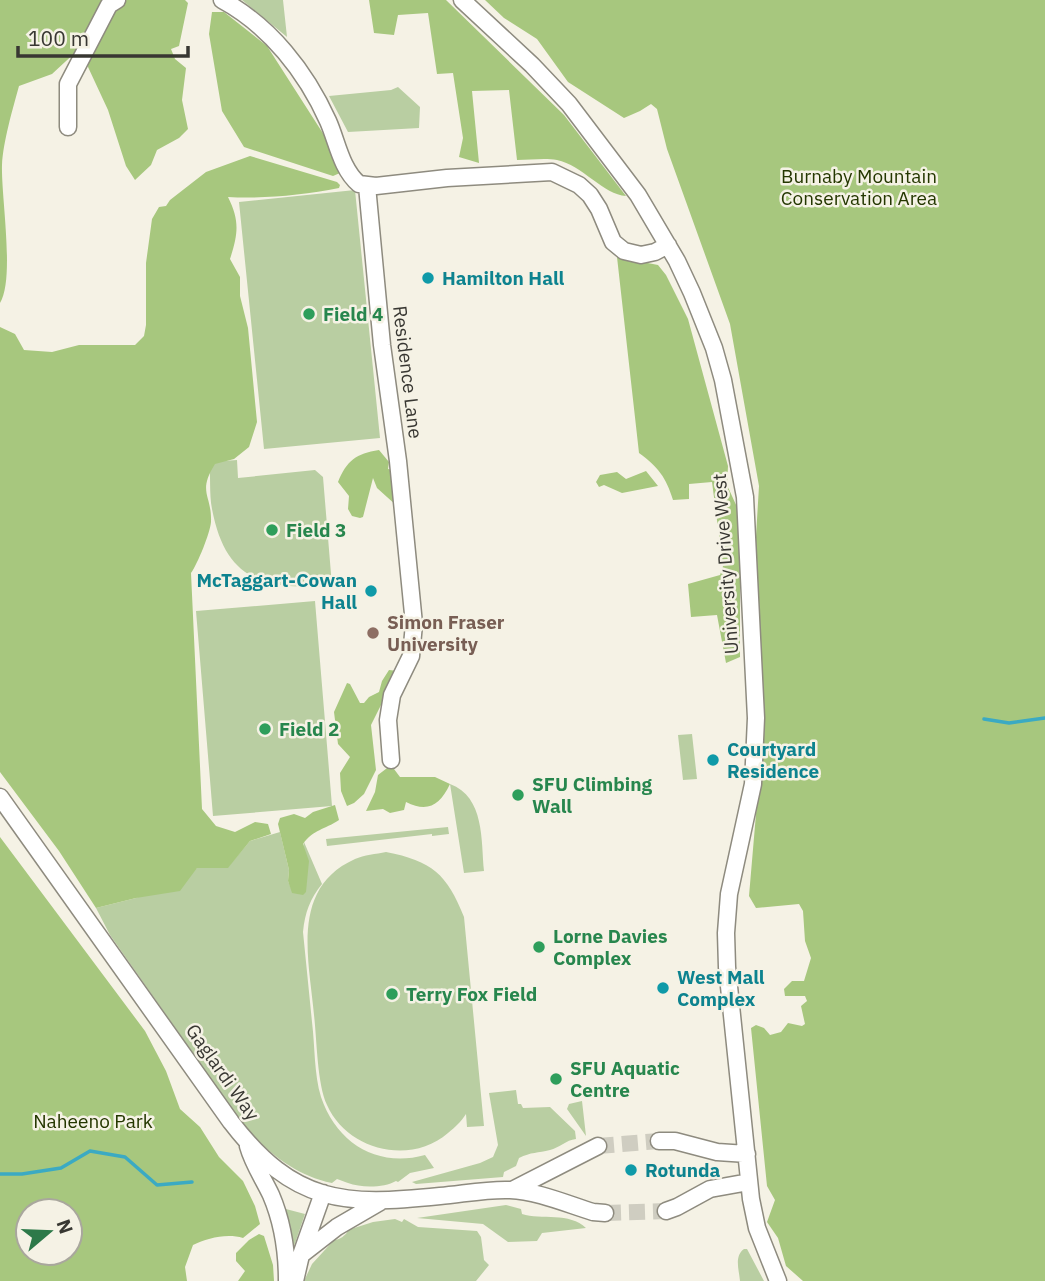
<svg xmlns="http://www.w3.org/2000/svg" width="1045" height="1281" viewBox="0 0 1045 1281" font-family="'IBM Plex Sans',sans-serif">
<rect width="100%" height="100%" fill="#f5f2e5"/>
<!-- green -->
<path fill="#b9cea2" d="M242 0H283L287 37Z
M398 87 420 107 419 128 348 132 329 96 391 90Z
M355 190 380 438 264 449 239 202Z
M237 460 238 478 315 470 323 477 332 586C266 589 226 583 212 509 209 493 211 476 209 462Z
M315 601 332 806 213 816 196 611Z
M692 734 697 779 683 780 678 735Z
M450 784C485 797 481 841 484 871L464 873Z
M448 827 449 834 432 836V834L327 846 326 839Z
M280 832 289 870 288 881 293 893 304 842 322 884C310 899 305 912 303 932 306 962 309 992 312 1022 315 1046 314 1074 321 1097 337 1144 378 1168 425 1155L434 1168 410 1173 398 1182 396 1181C384 1188 361 1188 348 1183 344 1182 341 1180 337 1179L332 1183C294 1175 267 1152 242 1123L110 935 96 908 136 898 197 868 228 867 250 841Z
M386 852C432 861 447 874 464 917L484 1126 467 1127 466 1114C461 1122 455 1127 448 1133 410 1166 347 1150 327 1105 317 1083 317 1040 314 1015 309 959 290 888 355 859 364 855 376 854 386 852Z
M516 1090 518 1104H521L523 1108 550 1107 575 1131 576 1139C566 1140 559 1148 550 1150 538 1153 531 1152 519 1158L516 1166 504 1172 503 1177 416 1184 412 1182 480 1163 493 1157 498 1145 489 1093Z
M582 1101 586 1136 567 1109 569 1104Z
M506 1205 521 1209 522 1214C541 1220 570 1212 586 1228L542 1233 537 1241 508 1242 483 1224 417 1218Z
M282 1208 305 1214 293 1249Z
M395 1219 402 1222 404 1219 418 1227 477 1231 481 1237 484 1260 489 1265 476 1281H304L312 1264 334 1240C339 1240 347 1235 348 1230L373 1222Z
M744 1249H747L764 1281H740C739 1270 734 1256 744 1249Z"/>
<!-- forest -->
<path fill="#a7c77e" fill-rule="evenodd" d="M0 0H116L92 37 52 74 19 86C13 108 3 142 2 165 1 197 15 279 0 303Z
M127 0H185L188 3 179 46 171 49 175 59 186 68 182 100 188 129 179 138 157 150 151 165 135 180 126 166 108 110 88 67 87 50 121 2Z
M369 0H446L564 115 626 196C604 195 582 165 557 160 545 158 530 160 517 160L509 90 472 91 479 163 459 157 463 138 453 73 437 74 428 13 398 15 394 35 374 33Z
M485 0H1045V1281H803L786 1266 778 1238 767 1222 775 1200 767 1186 751 1028 756 1025 764 1028 770 1035 781 1032 788 1023 802 1026 805 1024 801 1006 807 1001 805 996H785L784 989 792 981H804L811 958 805 941 803 911 799 904 756 908 749 896 763 732 754 570 759 486 730 324 667 149 657 109 651 104 640 111 624 118 568 82 537 39 504 18Z
M212 12H224L267 46 333 149 340 173 333 176 244 147 222 111 209 34Z
M250 156 337 182 340 185 339 188C303 195 264 199 228 197 240 221 238 234 230 259L240 277V296L248 328 257 422 249 447 234 459 215 464C197 493 212 494 211 522 210 533 198 563 191 573L202 809 216 826 235 832 255 822 268 824 271 834 250 841 228 868H197L180 891 136 898 96 908 59 851 0 772V327L15 334 24 350 52 352 79 345H135L144 336 146 325V263L152 219 159 207 166 206 170 200 206 172Z
M617 257 658 265 666 275 688 319 728 466 727 485 737 507 740 534V657L726 663 717 615 691 617 688 584 720 575 723 566 712 482 689 484V499L673 500C666 477 658 467 639 453Z
M379 450 389 462 388 469 393 470 397 506 377 488 373 478 363 517 360 518 352 516 348 509 349 496 338 482C347 460 356 454 379 450Z
M646 471 658 486 622 493 604 485 599 487 596 482 600 475 617 472 626 479Z
M389 670 398 671 371 725 376 770 364 794 354 803 347 806 341 791 340 773 350 757 338 744 334 712 347 683 350 684 360 703H364L369 697 379 692 382 681Z
M391 765 400 777H435L450 784C440 805 428 813 406 802L404 810 390 813 383 809 366 811 375 792 378 775Z
M335 805 339 820C324 830 314 829 303 844L309 861 306 892 303 895 292 893 288 881 289 870 278 824 280 818 294 814 305 818 313 812Z
M0 837 145 1031 166 1071 180 1109 200 1127 219 1157 243 1181 255 1206 260 1224 243 1238C227 1233 207 1238 193 1245L185 1267 187 1281H0ZM28 1211H70V1253H28Z
M259 1234 264 1236 273 1265 274 1281H238L245 1271 236 1261V1253L249 1240Z"/>
<g fill="none" stroke-linecap="round" stroke-linejoin="round">
<!-- stream -->
<path stroke="#3baac3" stroke-width="3.5" d="M984 719 1009 723 1045 718
M0 1174H22L61 1168 90 1151 125 1157 157 1185 192 1182"/>
<!-- minor-tunnel -->
<path stroke="#cfcdc1" stroke-width="16" stroke-dasharray="16 8" stroke-linecap="butt" d="M598 1146 659 1141
M605 1213 666 1211"/>
<defs>
<path id="minor" d="M222 0C270 26 306 72 328 121 337 141 341 169 359 184L376 186 447 178 552 172 579 185 590 195 599 209 613 242 624 251 641 255 655 252 668 245
M462 0 532 65 569 104 638 195 677 261 692 293 714 348 723 380 745 497 756 718 753 784 729 894 726 933 727 967 751 1199 757 1228 778 1281
M68 127V84L109 5 117 0
M367 186 382 345 398 461 414 624 411 656 392 695 388 720 391 760
M0 797 231 1122C294 1204 344 1206 440 1196 463 1194 487 1189 510 1190 537 1191 567 1204 593 1212L605 1213
M659 1141H675L717 1152 747 1154
M248 1146C253 1164 263 1178 271 1195 283 1223 287 1252 287 1281
M512 1190 598 1146
M666 1211 677 1207 710 1189 749 1182
M301 1255 337 1227 380 1202
M295 1281 301 1255 323 1193"/>
</defs>
<!-- minor casing -->
<use href="#minor" stroke="#8e8b7f" stroke-width="19"/>
<!-- minor -->
<use href="#minor" stroke="#fff" stroke-width="16"/>
</g>
<!-- markers -->
<g fill="#0f9aa8" stroke="#f5f2e5" stroke-width="2.5">
<circle cx="428" cy="278" r="7"/>
<circle cx="371" cy="591" r="7"/>
<circle cx="713" cy="760" r="7"/>
<circle cx="663" cy="988" r="7"/>
<circle cx="631" cy="1170" r="7"/>
</g>
<g fill="#2e9e5b" stroke="#f5f2e5" stroke-width="2.5">
<circle cx="309" cy="314" r="7"/>
<circle cx="272" cy="530" r="7"/>
<circle cx="265" cy="729" r="7"/>
<circle cx="518" cy="795" r="7"/>
<circle cx="539" cy="947" r="7"/>
<circle cx="392" cy="994" r="7"/>
<circle cx="556" cy="1079" r="7"/>
</g>
<circle fill="#8d6e63" stroke="#f5f2e5" stroke-width="2.5" cx="373" cy="633" r="7"/>
<g text-anchor="middle" stroke-width="5" stroke-linejoin="round" paint-order="stroke">
<!-- park labels -->
<g font-size="19" fill="#243700" stroke="#f5f2e5">
<text x="859" y="183">Burnaby Mountain<tspan x="859" dy="22">Conservation Area</tspan></text>
<text x="93" y="1128">Naheeno Park</text>
</g>
<!-- culture labels -->
<g font-size="19" font-weight="bold" fill="#0d838f" stroke="#f5f2e5" text-anchor="start">
<text x="442" y="285">Hamilton Hall</text>
<text x="357" y="587" text-anchor="end">McTaggart-Cowan<tspan x="357" dy="22">Hall</tspan></text>
<text x="727" y="756">Courtyard<tspan x="727" dy="22">Residence</tspan></text>
<text x="677" y="984">West Mall<tspan x="677" dy="22">Complex</tspan></text>
<text x="645" y="1177">Rotunda</text>
</g>
<!-- leisure labels -->
<g font-size="19" font-weight="bold" fill="#27864d" stroke="#f5f2e5" text-anchor="start">
<text x="323" y="321">Field 4</text>
<text x="286" y="537">Field 3</text>
<text x="279" y="736">Field 2</text>
<text x="532" y="791">SFU Climbing<tspan x="532" dy="22">Wall</tspan></text>
<text x="553" y="943">Lorne Davies<tspan x="553" dy="22">Complex</tspan></text>
<text x="406" y="1001">Terry Fox Field</text>
<text x="570" y="1075">SFU Aquatic<tspan x="570" dy="22">Centre</tspan></text>
</g>
<!-- street labels -->
<g font-size="19" fill="#383732" stroke="#f5f2e5">
<text transform="translate(408 372) rotate(83)" y="7">Residence Lane</text>
<text transform="translate(725 564) rotate(-94)" y="7">University Drive West</text>
<text transform="translate(223 1072) rotate(55)" y="7">Gaglardi Way</text>
</g>
<!-- education labels -->
<g font-size="19" font-weight="bold" fill="#785e54" stroke="#f5f2e5" text-anchor="start">
<text x="387" y="629">Simon Fraser<tspan x="387" dy="22">University</tspan></text>
</g>
</g>
<!-- north arrow -->
<g transform="translate(49 1232) rotate(71)"><circle r="33" fill="#f5f2e5" stroke="#a9a79d" stroke-width="2"/>
<path d="M0-5L12 26L0 18L-12 26Z" fill="#2d7949"/>
<text y="-10" font-size="19" font-weight="bold" text-anchor="middle" fill="#383732">N</text>
</g>
<!-- scale -->
<path d="M18 46v10h170v-10" fill="none" stroke="#383732" stroke-width="3.5"/>
<text x="28" y="46" font-size="21" fill="#383732" stroke="#f5f2e5" stroke-width="5" paint-order="stroke">100 m</text>
</svg>
